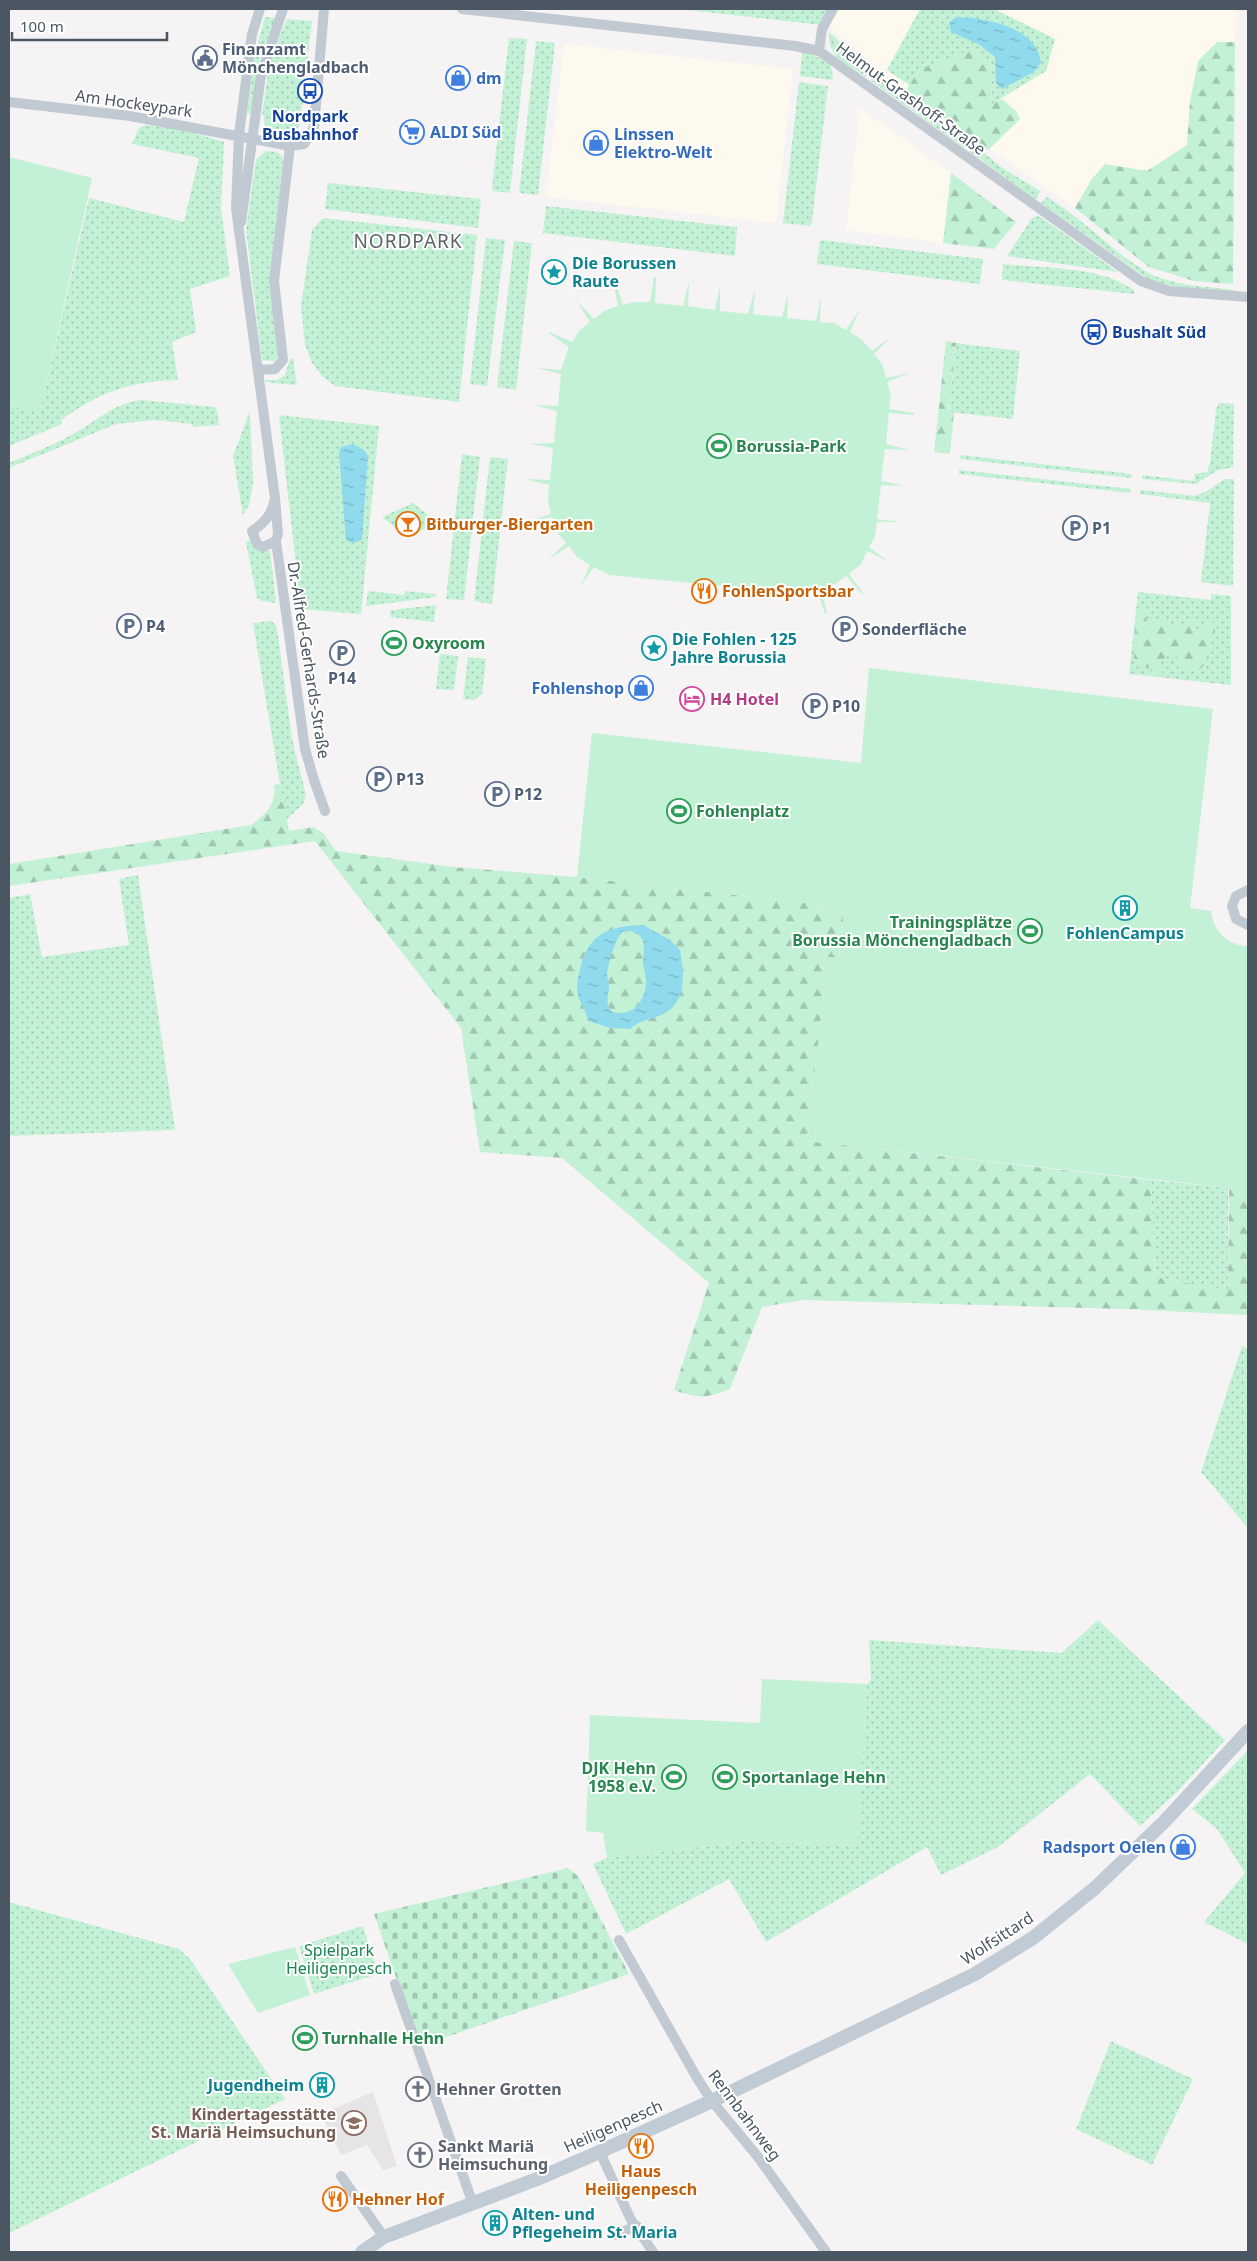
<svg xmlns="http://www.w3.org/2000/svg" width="1257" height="2261" viewBox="0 0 1257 2261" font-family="'Noto Sans',sans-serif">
<defs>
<pattern id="green-dots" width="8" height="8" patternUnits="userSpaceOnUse" patternTransform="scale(1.25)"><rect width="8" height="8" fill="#c3f1d5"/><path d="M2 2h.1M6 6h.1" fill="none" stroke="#a0c6b0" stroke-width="1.8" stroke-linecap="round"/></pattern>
<pattern id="forest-firs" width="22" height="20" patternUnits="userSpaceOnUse" patternTransform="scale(1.25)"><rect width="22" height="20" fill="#c3f1d5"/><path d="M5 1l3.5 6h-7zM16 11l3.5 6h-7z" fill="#a0c6b0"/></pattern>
<pattern id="cemetery-stones" width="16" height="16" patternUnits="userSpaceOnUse" patternTransform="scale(1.25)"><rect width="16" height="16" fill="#c3f1d5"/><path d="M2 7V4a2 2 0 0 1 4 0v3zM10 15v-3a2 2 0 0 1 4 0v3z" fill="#a0c6b0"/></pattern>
<pattern id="water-ripples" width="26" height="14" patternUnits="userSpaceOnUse" patternTransform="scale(1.25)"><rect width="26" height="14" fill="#90daee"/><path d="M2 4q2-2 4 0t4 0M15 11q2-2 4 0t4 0" fill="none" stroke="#78b4c4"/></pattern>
</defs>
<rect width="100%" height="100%" fill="#f5f3f3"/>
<!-- commercial -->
<path fill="#fdf9ef" d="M829 9H1236L1235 42H1217L1190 101 1187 145 1147 171 1105 164 1091 180 1075 208 890 79 832 29 821 25Z
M564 44 793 69 776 223 546 197Z
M860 108 951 173 943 243 846 230Z"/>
<!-- education -->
<path fill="#e6e4e5" d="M373 2092 397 2166 383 2170 367 2145 341 2155 321 2114Z"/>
<!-- green -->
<path fill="url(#green-dots)" d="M679 9H829L821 25Z
M920 9H994L1055 39 1046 71 992 104 990 61 920 69 909 85 887 70Z
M265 17 276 18 260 57 252 114 247 113 255 53Z
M287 19 312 21 305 79 302 80 300 94 304 95 299 126C290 138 278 139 265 131L264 116 262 115 270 60Z
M829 32 872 71 866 77C847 64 827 57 829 32Z
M509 38 527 39 510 193 493 191 492 187Z
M536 41 555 43 538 195 519 193Z
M802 51 822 59 831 65 833 77 831 80 800 76Z
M877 76 944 125 968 140 964 148 870 80Z
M799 82 828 86 812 221 810 226 783 223Z
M145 125 180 129 224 142 221 208 230 276 190 289 196 332 172 342 178 380C128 382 102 391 61 420L62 424 9 446V406L40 413 89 198 184 222 199 158 132 144 139 128Z
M972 146H976L1001 167 1040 191 1036 200 969 151Z
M266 151 277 152 282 156 283 160 269 283 278 354 275 361 262 360 246 229 256 160Z
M328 183 481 199 478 228 325 209Z
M1047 197C1082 218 1110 249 1145 271 1171 286 1205 286 1234 290V292L1171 286 1148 279 1041 203Z
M546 206 737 227 735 256 543 233Z
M1039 216 1042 218 1118 272 1007 256 1032 218Z
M323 218 477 235 459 402 335 386 323 377 312 363 305 345 301 307 312 230Z
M486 238 505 240 487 386 470 384Z
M820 240 983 259 980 284 817 264Z
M514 241 532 243 516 390 497 387Z
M1003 264C1046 269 1097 265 1134 290V294L1002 280Z
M956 343 1020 351 1013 419 949 412Z
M290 359H293L297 385 265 382V380H277L285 375Z
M141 400 215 407 217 410 219 425 193 427 192 424 154 420 116 424 9 468V463C30 454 52 446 73 434 99 420 110 405 141 400Z
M1219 403 1234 404 1233 467 1216 471 1196 484 1142 479V475L1194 481 1195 474 1207 472 1210 463 1216 409Z
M250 411 253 484 249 505 243 515 233 456Z
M279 415 379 426 361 614 301 609Z
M462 454 480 457 464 600 446 599Z
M960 455 1132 474 1131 478 960 459Z
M490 457 508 459 492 604 474 601Z
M959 470 1131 489 1130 493 959 474Z
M1225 479H1234L1233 586 1201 582 1210 503 1140 494V490L1195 496 1207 491Z
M413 503 438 523 408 537 382 517Z
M249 540 262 550 270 551 276 600 275 603 262 601 257 598 246 542Z
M368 591 404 595 405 591 436 594V597L366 606Z
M1138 592 1211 600V594L1231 596V685L1129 674Z
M436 605 434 622 390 617 391 610Z
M271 621 276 625 278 636 292 739 306 795 303 804 286 820 253 623Z
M440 654 458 656 454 690 436 689Z
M468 657 486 659 482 694 474 700 463 699Z
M138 875 175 1130 9 1136V898L30 894 42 957 129 945 119 879Z
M1151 1180 1228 1188V1292L1155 1277Z
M1242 1346 1248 1349V1528L1201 1472Z
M1098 1620 1225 1740 1177 1792 1140 1826 1090 1774 998 1847 941 1875 927 1847 766 1942 729 1879 626 1934 593 1864 607 1858 750 1841 857 1846 867 1684 871 1680 869 1640 1062 1653Z
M1248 1750V1944L1204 1922 1245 1873 1217 1829 1192 1809Z
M9 1902 179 1949 190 1959 285 2099 9 2233Z
M363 1926 378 1974 314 1994 299 1946Z
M1111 2041 1193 2079 1152 2165 1076 2129Z"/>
<!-- forest -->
<path fill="url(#forest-firs)" d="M1217 42H1235L1233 284 1194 281 1149 267 1075 208 1091 180 1105 164 1147 171 1187 145 1190 101 1198 61Z
M973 49 990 61 992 104 1002 99 1016 111 1020 119 988 150 906 90 920 69Z
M951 173 1016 222 994 249 943 243Z
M946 341 956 343 949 412 954 413 950 454 934 452Z
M1141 609 1145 611 1147 623 1159 619C1168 624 1176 624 1186 629L1192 618 1196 621 1193 630 1197 633 1201 632 1203 627 1210 621 1215 624C1216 635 1211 642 1208 651 1206 656 1206 663 1203 666 1193 679 1181 665 1176 655 1168 653 1165 657 1160 664L1163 674 1158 677 1151 675 1150 666C1143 670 1133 667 1134 657 1134 653 1137 650 1136 646 1135 634 1132 619 1141 609Z
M280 784 289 831 313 827 323 833 336 851 453 867 577 877 814 904 820 910 844 913 839 958 828 957 807 1141 1151 1180 1155 1277 1228 1291 1229 1188 1248 1190V1315L1124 1309 803 1300 762 1307 730 1389C707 1399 697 1398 674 1390L709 1283 562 1158 480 1152 461 1028 315 841 9 886V864L251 825C265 815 277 804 274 785Z"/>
<!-- cemetery -->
<path fill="url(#cemetery-stones)" d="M568 1868 579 1877 629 1974 420 2046 374 1914Z"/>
<!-- pitch -->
<path fill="#c3f1d5" d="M9 157 92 178 40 413 9 406Z
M654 277H656L655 303 683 306 689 282 688 306 715 310 720 286V311L748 314 755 289 753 314 782 317 788 293 787 318 816 321 821 297 820 322 834 323 846 330 860 309 850 332 861 339 872 351 892 336 874 354 882 364 886 378 910 373 887 382 891 395 889 409 914 413V415L889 413 886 444 910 450 885 449 881 481 905 486 881 485 877 519 902 522H877L875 536 869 547 889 562 867 551 861 564 849 574 863 593 862 594 846 576 835 584 821 588 827 613 825 614 817 590 804 594 609 575 594 567 580 587 590 565 577 557 569 546 548 560 566 543 557 532 553 517 529 521 551 514 548 500 549 485 525 479 550 480 553 448 529 444 554 443 557 411 533 405 558 406 561 374 537 368 561 370 569 347 549 333 550 332 572 342 580 330 590 322 576 300 594 319 604 311 618 306 613 281H615L623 305 635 302H650Z
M869 668 1213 709 1190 908 1211 911C1213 931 1228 946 1248 946V1190L807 1141 828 957 839 958 844 913 820 910 813 904 577 877 592 733 861 763Z
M762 1679 867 1684 857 1846 750 1841 607 1858 603 1833 586 1831 590 1715 760 1723Z
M295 1947 310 1995 258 2013 228 1964Z"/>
<!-- water -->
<path fill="url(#water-ripples)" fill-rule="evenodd" d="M956 17C980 17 1023 25 1036 48 1039 52 1040 58 1041 63L1034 72 1002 89 996 83 995 57 980 45 951 32 949 23Z
M353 444 364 450 368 456 362 540 353 543 346 540 339 453 341 447Z
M643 925 670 940 680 950C684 972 688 1004 661 1015 649 1020 640 1020 630 1029L611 1028 588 1021C586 1011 581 1004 578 996 576 987 578 977 580 969 589 933 608 926 643 925ZM631 931C636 933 640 934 643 941 645 948 643 957 643 964 644 970 646 975 646 980 646 1001 634 1017 612 1012 604 1002 609 996 609 986 609 982 607 978 607 974 609 960 614 943 622 932Z"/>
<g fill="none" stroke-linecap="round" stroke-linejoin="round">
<!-- street -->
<path stroke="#c1cad2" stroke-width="10" d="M260 9 252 34 239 135 236 208 275 498C272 514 265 523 252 531L257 544 263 547 276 541 278 534 275 498
M462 9 795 46 819 51 1141 281 1169 291 1248 297
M819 51 822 29 833 9
M9 102 130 116 290 146 304 144 314 128 324 9
M241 222 261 75 283 9
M258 370 275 369 283 360 274 281 290 146
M276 541 305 749 314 780 325 811
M1248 890 1236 896 1232 906 1236 919 1248 925
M619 1940 697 2078 712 2101 758 2157 826 2252
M395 1984 473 2204
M600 2152 631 2220 653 2252
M341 2176 384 2237
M614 2235 637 2226"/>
<!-- secondary -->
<path stroke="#c1cbd6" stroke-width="14" d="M362 2252 384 2237 537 2179 588 2157 712 2101 975 1974 1033 1938 1095 1888 1165 1821 1248 1731"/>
</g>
<!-- icons -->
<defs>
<symbol id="civic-ring" viewBox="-11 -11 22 22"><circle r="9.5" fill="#fff" stroke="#5c6f8a" stroke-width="1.5"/><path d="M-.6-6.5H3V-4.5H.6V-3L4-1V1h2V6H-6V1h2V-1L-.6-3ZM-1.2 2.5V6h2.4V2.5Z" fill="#5c6f8a"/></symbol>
<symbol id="shop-ring" viewBox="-11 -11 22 22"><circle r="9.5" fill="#fff" stroke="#3f7fe0" stroke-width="1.5"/><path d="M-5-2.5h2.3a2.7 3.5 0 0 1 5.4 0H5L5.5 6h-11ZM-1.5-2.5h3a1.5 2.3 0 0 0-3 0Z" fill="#3f7fe0"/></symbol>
<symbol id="bus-ring" viewBox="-11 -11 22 22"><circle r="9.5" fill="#fff" stroke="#1a4fb4" stroke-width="1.5"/><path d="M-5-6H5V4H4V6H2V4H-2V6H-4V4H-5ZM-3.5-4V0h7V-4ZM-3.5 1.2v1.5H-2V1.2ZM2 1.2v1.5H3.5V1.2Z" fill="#1a4fb4"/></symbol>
<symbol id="supermarket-ring" viewBox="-11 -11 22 22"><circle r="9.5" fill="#fff" stroke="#3f7fe0" stroke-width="1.5"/><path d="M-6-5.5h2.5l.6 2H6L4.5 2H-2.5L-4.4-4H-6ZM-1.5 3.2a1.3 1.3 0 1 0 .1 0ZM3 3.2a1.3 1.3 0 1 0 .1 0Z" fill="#3f7fe0"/></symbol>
<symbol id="sight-ring" viewBox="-11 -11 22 22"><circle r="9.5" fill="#fff" stroke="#0f9aa8" stroke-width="1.5"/><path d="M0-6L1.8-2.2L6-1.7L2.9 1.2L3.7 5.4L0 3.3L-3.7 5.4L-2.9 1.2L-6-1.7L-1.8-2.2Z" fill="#0f9aa8"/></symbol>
<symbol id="stadium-ring" viewBox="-11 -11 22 22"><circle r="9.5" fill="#fff" stroke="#2e9e5b" stroke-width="1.5"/><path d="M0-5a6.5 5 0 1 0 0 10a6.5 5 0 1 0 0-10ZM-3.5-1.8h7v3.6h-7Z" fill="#2e9e5b"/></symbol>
<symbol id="bar-ring" viewBox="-11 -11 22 22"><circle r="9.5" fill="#fff" stroke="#e8710a" stroke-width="1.5"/><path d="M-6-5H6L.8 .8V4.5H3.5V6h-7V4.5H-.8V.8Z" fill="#e8710a"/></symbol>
<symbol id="parking-ring" viewBox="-11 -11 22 22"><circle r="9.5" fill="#fff" stroke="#5c6f8a" stroke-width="1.5"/><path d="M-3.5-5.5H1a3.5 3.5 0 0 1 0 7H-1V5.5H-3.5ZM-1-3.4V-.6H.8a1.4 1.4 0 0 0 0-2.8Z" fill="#5c6f8a"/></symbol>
<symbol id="restaurant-ring" viewBox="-11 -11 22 22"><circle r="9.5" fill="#fff" stroke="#e8710a" stroke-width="1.5"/><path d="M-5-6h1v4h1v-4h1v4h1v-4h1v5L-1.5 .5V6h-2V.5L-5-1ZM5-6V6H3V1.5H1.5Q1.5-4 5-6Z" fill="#e8710a"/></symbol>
<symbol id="hotel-ring" viewBox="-11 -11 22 22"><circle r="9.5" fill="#fff" stroke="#d1479c" stroke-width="1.5"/><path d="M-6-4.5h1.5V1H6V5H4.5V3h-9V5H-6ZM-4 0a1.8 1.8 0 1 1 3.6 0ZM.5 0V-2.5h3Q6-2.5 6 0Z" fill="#d1479c"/></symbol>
<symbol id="building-ring" viewBox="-11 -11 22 22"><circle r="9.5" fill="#fff" stroke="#0f9aa8" stroke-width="1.5"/><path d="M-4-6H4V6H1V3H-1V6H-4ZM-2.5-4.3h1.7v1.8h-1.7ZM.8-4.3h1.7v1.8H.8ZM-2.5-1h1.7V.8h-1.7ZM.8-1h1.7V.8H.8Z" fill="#0f9aa8"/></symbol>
<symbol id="church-ring" viewBox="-11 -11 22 22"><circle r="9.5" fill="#fff" stroke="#6b7280" stroke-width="1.5"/><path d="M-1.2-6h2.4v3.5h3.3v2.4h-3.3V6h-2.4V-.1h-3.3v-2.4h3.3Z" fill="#6b7280"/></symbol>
<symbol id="school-ring" viewBox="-11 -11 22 22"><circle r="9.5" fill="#fff" stroke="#8d6e63" stroke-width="1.5"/><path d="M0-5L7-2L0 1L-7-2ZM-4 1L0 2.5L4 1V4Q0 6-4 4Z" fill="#8d6e63"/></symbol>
</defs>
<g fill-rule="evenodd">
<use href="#civic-ring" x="191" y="44" width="28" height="28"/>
<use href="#shop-ring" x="444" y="64" width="28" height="28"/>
<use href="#bus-ring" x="296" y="77" width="28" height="28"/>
<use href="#supermarket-ring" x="398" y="118" width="28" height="28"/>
<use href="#shop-ring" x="582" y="129" width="28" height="28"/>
<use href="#sight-ring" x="540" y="258" width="28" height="28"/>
<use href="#bus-ring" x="1080" y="318" width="28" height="28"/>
<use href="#stadium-ring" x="705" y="432" width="28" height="28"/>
<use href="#bar-ring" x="394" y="510" width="28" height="28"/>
<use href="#parking-ring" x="1061" y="514" width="28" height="28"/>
<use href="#restaurant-ring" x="690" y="577" width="28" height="28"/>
<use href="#parking-ring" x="115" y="612" width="28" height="28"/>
<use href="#parking-ring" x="831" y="615" width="28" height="28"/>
<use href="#stadium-ring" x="380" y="629" width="28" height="28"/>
<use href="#sight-ring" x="640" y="634" width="28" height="28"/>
<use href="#parking-ring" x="328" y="639" width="28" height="28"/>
<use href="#shop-ring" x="627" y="674" width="28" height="28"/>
<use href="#hotel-ring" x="678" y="685" width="28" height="28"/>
<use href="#parking-ring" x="801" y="692" width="28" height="28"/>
<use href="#parking-ring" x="365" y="765" width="28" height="28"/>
<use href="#parking-ring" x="483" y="780" width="28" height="28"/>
<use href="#stadium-ring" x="665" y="797" width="28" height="28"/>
<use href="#building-ring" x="1111" y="894" width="28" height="28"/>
<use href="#stadium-ring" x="1016" y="917" width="28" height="28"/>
<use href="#stadium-ring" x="660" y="1763" width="28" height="28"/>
<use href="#stadium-ring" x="711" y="1763" width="28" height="28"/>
<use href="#shop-ring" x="1169" y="1833" width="28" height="28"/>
<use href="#stadium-ring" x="291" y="2024" width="28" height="28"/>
<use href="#building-ring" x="308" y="2071" width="28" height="28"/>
<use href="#church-ring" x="404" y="2075" width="28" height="28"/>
<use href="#school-ring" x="340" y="2109" width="28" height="28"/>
<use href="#restaurant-ring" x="627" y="2132" width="28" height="28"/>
<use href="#church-ring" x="406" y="2141" width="28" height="28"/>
<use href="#restaurant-ring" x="321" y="2185" width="28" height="28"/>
<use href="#building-ring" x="481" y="2209" width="28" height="28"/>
</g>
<g text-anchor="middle" stroke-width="4" stroke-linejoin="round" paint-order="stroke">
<!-- service labels -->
<g font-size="16" font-weight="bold" fill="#4e5e75" stroke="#fff" text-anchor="start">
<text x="222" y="55">Finanzamt<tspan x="222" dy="18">Mönchengladbach</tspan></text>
<text x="1092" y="534">P1</text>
<text x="146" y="632">P4</text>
<text x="862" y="635">Sonderfläche</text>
<text x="342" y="684" text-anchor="middle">P14</text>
<text x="832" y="712">P10</text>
<text x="396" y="785">P13</text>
<text x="514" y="800">P12</text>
</g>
<!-- shop labels -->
<g font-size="16" font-weight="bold" fill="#366cbe" stroke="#fff" text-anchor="start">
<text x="476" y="84">dm</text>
<text x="430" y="138">ALDI Süd</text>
<text x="614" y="140">Linssen<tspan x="614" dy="18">Elektro-Welt</tspan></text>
<text x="624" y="694" text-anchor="end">Fohlenshop</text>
<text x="1166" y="1853" text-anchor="end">Radsport Oelen</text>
</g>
<!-- street labels -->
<g font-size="16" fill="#4a5661" stroke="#fff">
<text transform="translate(911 98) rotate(36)" y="6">Helmut-Grashoff-Straße</text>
<text transform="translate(134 103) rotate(8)" y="6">Am Hockeypark</text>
<text transform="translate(309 660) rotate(81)" y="6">Dr.-Alfred-Gerhards-Straße</text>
<text transform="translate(997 1938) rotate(-33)" y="6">Wolfsittard</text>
<text transform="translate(745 2115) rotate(53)" y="6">Rennbahnweg</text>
<text transform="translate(613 2126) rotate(-24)" y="6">Heiligenpesch</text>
</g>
<!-- transit labels -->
<g font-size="16" font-weight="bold" fill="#164399" stroke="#fff">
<text x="310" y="122">Nordpark<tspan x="310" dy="18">Busbahnhof</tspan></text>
<text x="1112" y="338" text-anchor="start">Bushalt Süd</text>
</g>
<!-- culture labels -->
<g font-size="16" font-weight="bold" fill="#0d838f" stroke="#fff" text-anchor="start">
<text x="572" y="269">Die Borussen<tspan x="572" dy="18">Raute</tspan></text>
<text x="672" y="645">Die Fohlen - 125<tspan x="672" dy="18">Jahre Borussia</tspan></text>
<text x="1125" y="939" text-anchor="middle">FohlenCampus</text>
<text x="304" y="2091" text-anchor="end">Jugendheim</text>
<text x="512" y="2220">Alten- und<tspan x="512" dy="18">Pflegeheim St. Maria</tspan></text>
</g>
<!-- leisure labels -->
<g font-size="16" font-weight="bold" fill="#27864d" stroke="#fff" text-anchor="start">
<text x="736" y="452">Borussia-Park</text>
<text x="412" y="649">Oxyroom</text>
<text x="696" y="817">Fohlenplatz</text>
<text x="1012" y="928" text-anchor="end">Trainingsplätze<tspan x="1012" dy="18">Borussia Mönchengladbach</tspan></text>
<text x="656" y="1774" text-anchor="end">DJK Hehn<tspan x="656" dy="18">1958 e.V.</tspan></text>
<text x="742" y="1783">Sportanlage Hehn</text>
<text x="322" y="2044">Turnhalle Hehn</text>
</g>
<!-- food labels -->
<g font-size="16" font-weight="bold" fill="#c56008" stroke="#fff" text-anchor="start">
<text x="426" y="530">Bitburger-Biergarten</text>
<text x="722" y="597">FohlenSportsbar</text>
<text x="641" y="2177" text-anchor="middle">Haus<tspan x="641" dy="18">Heiligenpesch</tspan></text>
<text x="352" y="2205">Hehner Hof</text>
</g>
<!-- hotel labels -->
<g font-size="16" font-weight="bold" fill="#b23c85" stroke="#fff" text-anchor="start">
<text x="710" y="705">H4 Hotel</text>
</g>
<!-- park labels -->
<g font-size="16" fill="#17864f" stroke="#fff">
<text x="339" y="1956">Spielpark<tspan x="339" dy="18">Heiligenpesch</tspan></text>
</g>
<!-- worship labels -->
<g font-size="16" font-weight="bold" fill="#5b616d" stroke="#fff" text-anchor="start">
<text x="436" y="2095">Hehner Grotten</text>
<text x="438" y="2152">Sankt Mariä<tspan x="438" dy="18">Heimsuchung</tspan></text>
</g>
<!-- education labels -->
<g font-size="16" font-weight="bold" fill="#785e54" stroke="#fff" text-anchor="end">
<text x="336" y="2120">Kindertagesstätte<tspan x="336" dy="18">St. Mariä Heimsuchung</tspan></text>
</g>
<!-- quarter labels -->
<g font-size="19" letter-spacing="1" fill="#5f6368" stroke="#fff">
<text x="408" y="248">NORDPARK</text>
</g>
</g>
<!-- border -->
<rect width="1257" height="2261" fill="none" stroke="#4a5661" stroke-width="20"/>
<!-- scale -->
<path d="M12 32v8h155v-8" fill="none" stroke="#4a5661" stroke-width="2.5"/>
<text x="20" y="32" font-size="15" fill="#4a5661" stroke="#ffffff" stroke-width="4" paint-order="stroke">100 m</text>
</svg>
